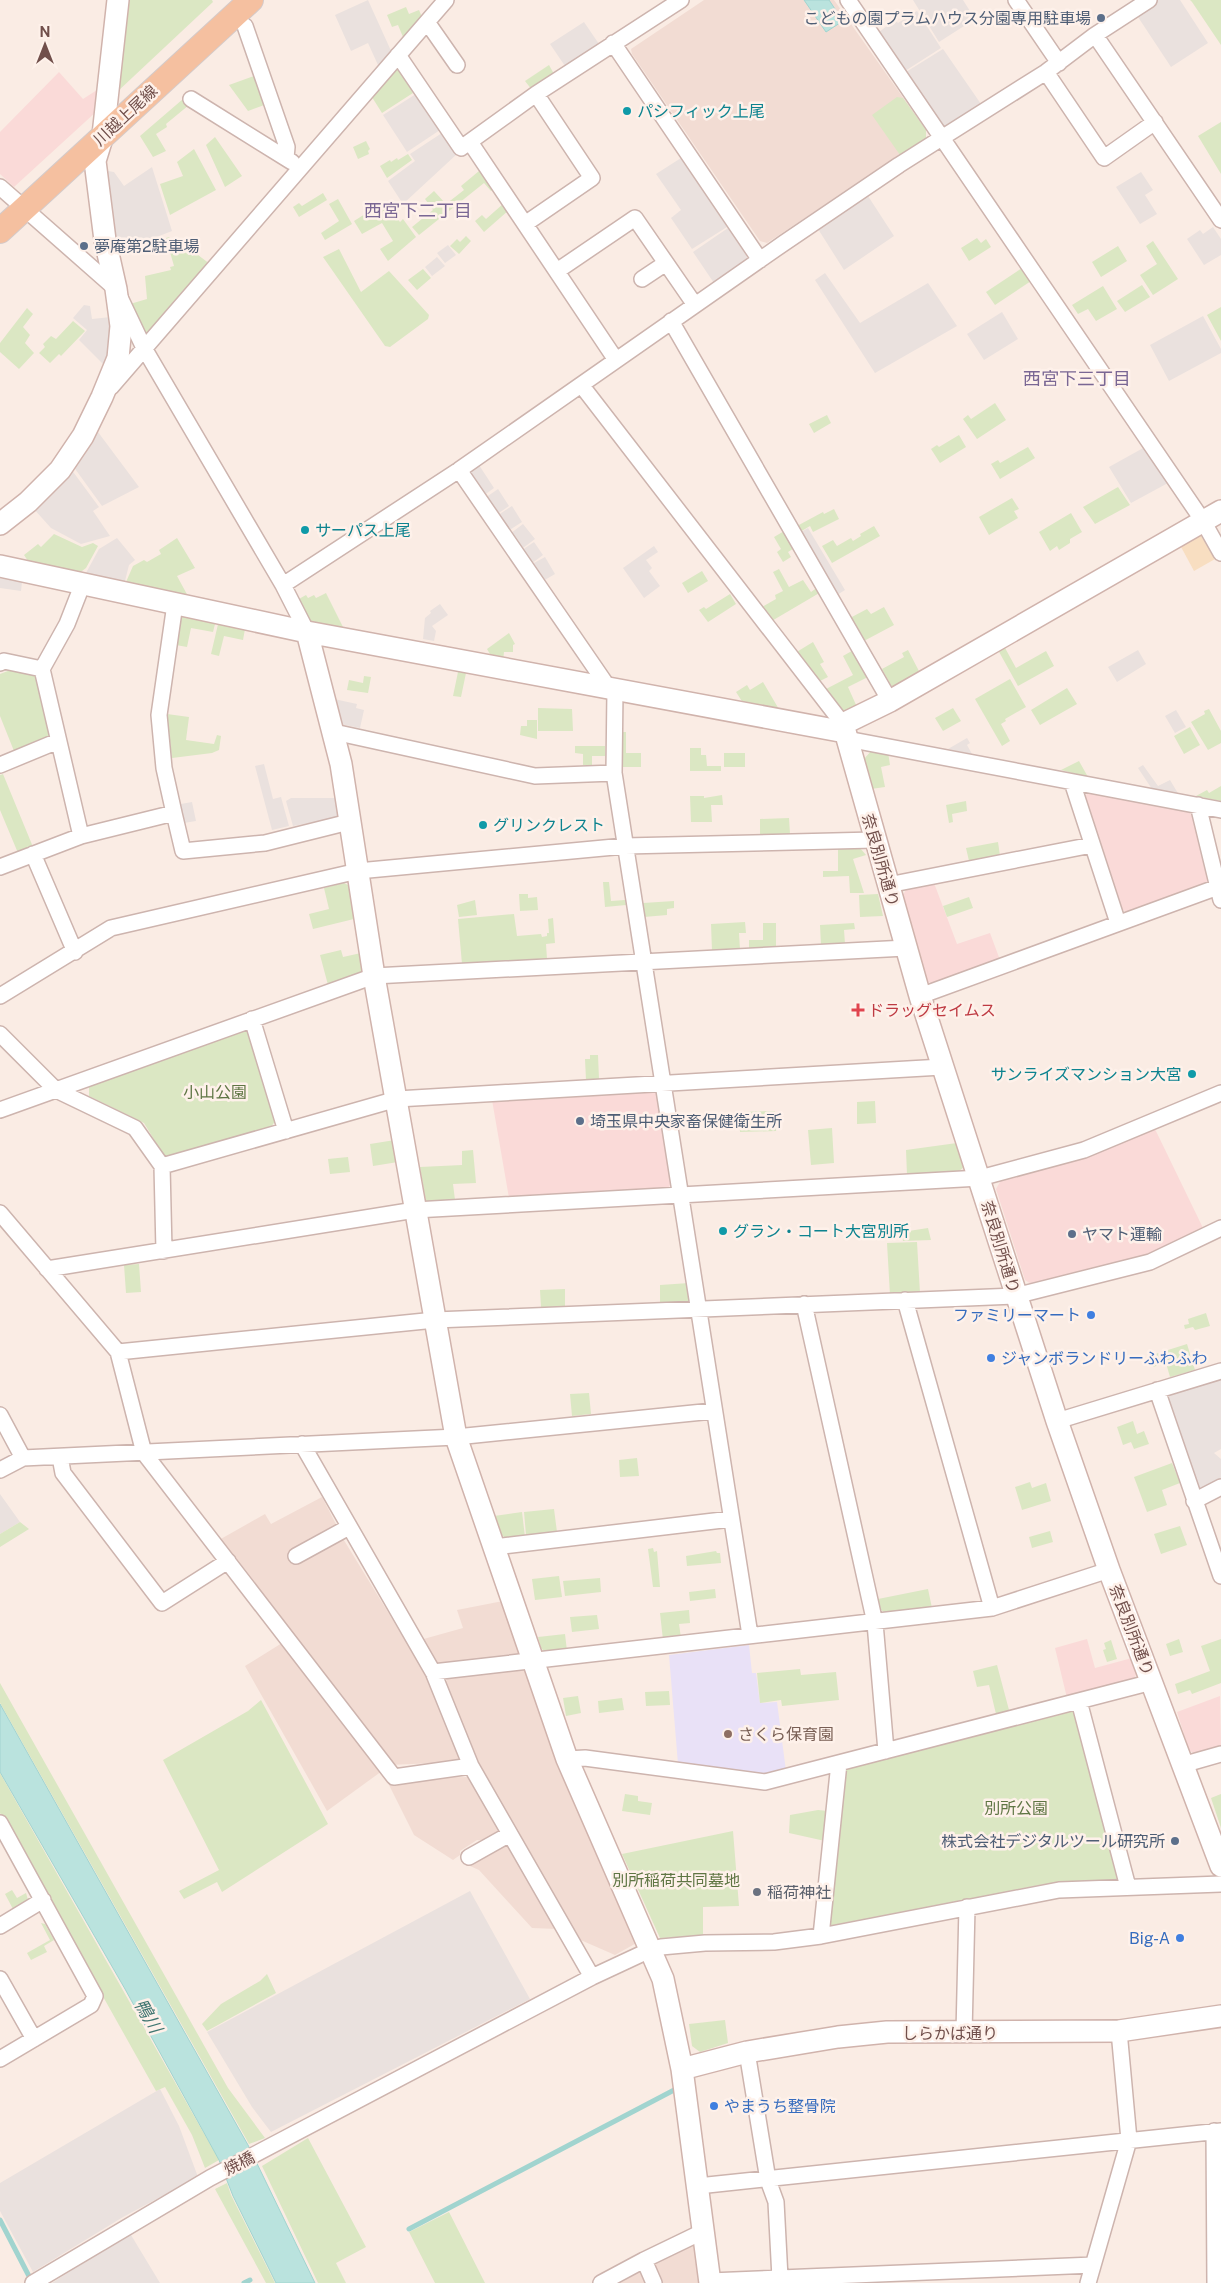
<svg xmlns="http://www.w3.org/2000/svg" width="1221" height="2283" viewBox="0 0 1221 2283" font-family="'Public Sans','Noto Sans JP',sans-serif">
<rect width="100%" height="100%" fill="#faece4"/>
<!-- residential -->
<path fill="#f2dcd3" d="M704 0H834L926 130V138L767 243 760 241 632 54 631 49Z
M322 1497 338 1528 289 1554 295 1564 342 1537 427 1676 460 1756 457 1762 389 1765 219 1540 265 1514 271 1524Z
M503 1601 521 1652 518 1657 437 1666 420 1640 463 1628 457 1610Z
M282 1643 382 1771 327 1811 245 1666Z
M524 1670 567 1779 640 1941 615 1955 576 1938 474 1762 444 1685 448 1678Z
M470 1777 502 1831 486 1841 477 1840 460 1851V1855L453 1860 414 1835 389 1785 403 1778Z
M508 1844 557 1929 532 1928 479 1870 470 1866Z
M694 2242 703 2283H658L653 2264Z
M640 2270 646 2272 650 2283H615Z"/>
<!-- commercial -->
<path fill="#fadad8" d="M59 72 83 99 97 90V111L14 187 0 174V132Z
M1089 792 1188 811 1193 817 1209 879 1205 886 1129 913 1121 909 1084 797Z
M934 883 957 944 990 933 1000 960 936 984 928 982 903 895 907 888Z
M654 1091 659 1095 672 1183 668 1188 509 1198 492 1100Z
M1154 1127 1203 1228 1146 1255 1034 1286 1025 1280 996 1189 1001 1180 1101 1152Z
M1087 1639 1095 1668 1132 1658 1137 1673 1133 1681 1067 1698 1055 1648Z
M1220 1696 1221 1747 1196 1755 1189 1750 1177 1712Z"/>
<!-- industrial -->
<path fill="#eae1de" d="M368 0 392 53 378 65 368 43 351 51 335 15Z
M913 0H963L975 19 939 42Z
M1157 0H1180L1208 43 1171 67 1136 14Z
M917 11 941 48 905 71 879 32 895 20 898 23Z
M584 22 599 44 565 66 550 44Z
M943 49 981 104 941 129 906 72Z
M419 92 443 128 407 152 383 115Z
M445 131 457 154 403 204 388 181 415 161 410 154Z
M681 158 727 227 692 249 671 218 681 210 656 174Z
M152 167 172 231 116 253 108 218V171L114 172 124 186Z
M1141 172 1153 190 1145 195 1157 214 1140 224 1116 187Z
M868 196 894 236 844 270 818 229Z
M1213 227 1221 239V255L1204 265 1187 239 1200 230 1203 234Z
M728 228 749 260 714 283 693 252Z
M448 245 456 255 445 263 437 253Z
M437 257 445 266 432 276 425 267Z
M825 273 860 323 928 283 957 326 875 373 815 280Z
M84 305 90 306 92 319 111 317 110 355 105 366 79 340 87 330 73 318Z
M1002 312 1018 339 984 360 967 334Z
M1203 316 1221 349V353L1169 381 1150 345Z
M95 428 139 487 102 506 73 466Z
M1145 447 1168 483 1131 503 1109 467Z
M477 462 494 488 483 496 466 470Z
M71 469 99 507 93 511 110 536 81 544 51 528 33 508Z
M498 489 509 506 496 515 485 498Z
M512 506 522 522 508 531 498 515Z
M523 524 535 539 523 548 511 533Z
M808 528 845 590 837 595 801 532Z
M117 538 135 560 129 565 124 585 86 573 99 549Z
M534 542 543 555 531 564 522 550Z
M654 546 658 552 646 560 652 568 649 571 660 586 644 598 623 568Z
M545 557 555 574 543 581 532 564Z
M0 578 22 582 21 591 0 588Z
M440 604 448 615 432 626 436 631 434 641 423 639 425 618 431 613 430 611Z
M1138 650 1146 664 1117 682 1108 667Z
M334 699 357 704 356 708 364 710 360 728 340 724Z
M1176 710 1186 727 1175 733 1165 716Z
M967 738 970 743 967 745 972 754 948 749Z
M264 764 273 799 281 797 289 826 272 830 255 766Z
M1143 765 1158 786 1170 780 1179 795 1152 789 1138 768Z
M291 798H335L340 814 336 818 293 826 286 801Z
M192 802 196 821 184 823 181 804Z
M1221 1377V1449L1214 1453 1221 1459V1481L1204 1490 1198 1487 1167 1401 1170 1393Z
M0 1494 20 1522 0 1534Z
M470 1891 530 1999 271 2132 252 2107 207 2032Z
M160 2089 179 2126 198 2177 123 2217 33 2272 0 2211V2183Z
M131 2235 160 2283H52L80 2265Z"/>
<!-- education -->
<path fill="#e9e1f7" d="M749 1645 752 1673H756L760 1703 777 1702 786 1771 767 1776 678 1764 669 1655Z"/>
<!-- green -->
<path fill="#dbe7c3" d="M126 0H212L213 2 117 92Z
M1190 0H1221V45L1192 2Z
M406 7 409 14 419 10 422 17 403 37 398 25 392 27 387 15Z
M398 64 413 93 382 113 370 94Z
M549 65 554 74 532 90 525 81Z
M257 75 267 104 248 111 229 85Z
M897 97 903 98 926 130V138L900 155 872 115Z
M183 99 189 105 166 124 167 127 156 134 166 151 153 157 140 136Z
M1221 122V174L1198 136Z
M215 137 242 176 225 187 206 145Z
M366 141 370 149 368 151 369 154 358 159 353 147Z
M194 149 216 190 170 215 160 184 183 176 177 162Z
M408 154 412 160 387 178 380 166 390 160 391 162 397 158 398 160Z
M479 171 494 189 491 191 484 183 419 235 412 227 433 210 425 199 434 191 446 204 464 190 461 186Z
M323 193 327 200 299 217 293 207 299 203 302 206Z
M338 199 352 224 325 240 321 233 339 221 329 204Z
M381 204 385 209 388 207 400 222 403 219 416 237 388 261 380 249 393 241 382 223 362 234 354 221Z
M503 204 509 210 484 232 475 221 482 215 486 219Z
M466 236 471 241 459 254 450 246 457 239 460 242Z
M169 237 181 251 194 246 198 255 210 264 145 337 130 304 147 299 145 276 171 270 170 267 174 266 166 238Z
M977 238 981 243 986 239 991 247 969 261 961 248Z
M1153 241 1178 279 1153 295 1140 275 1157 264 1146 246Z
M1118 246 1127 261 1101 277 1092 262Z
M339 249 361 292 389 271 429 315 428 319 390 347 385 346 323 257Z
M1022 268 1031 281 995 305 986 292Z
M423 269 431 278 417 290 408 280Z
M1142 285 1150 297 1125 312 1117 301Z
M1103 286 1117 309 1096 321 1088 309 1078 314 1072 305Z
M1221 307V341L1207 315Z
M27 308 33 314 23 327 30 335 25 343 34 353 19 369 0 352V343Z
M73 321 85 331 61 356 59 354 50 363 39 353 45 347 43 344 51 336 56 339Z
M995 403 1006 420 977 439 963 419 968 415 971 419Z
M827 415 831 423 814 433 809 424Z
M959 435 966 447 940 463 931 449 937 445 939 447Z
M1028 447 1035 458 1000 479 991 464 998 460 1000 463Z
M1118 487 1130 505 1095 524 1083 507Z
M1012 498 1019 509 1014 511 1018 518 989 535 979 517Z
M834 509 839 519 813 532 810 526 800 532 797 526 823 512 824 514Z
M1071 513 1082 532 1070 539V543L1059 550 1057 546 1050 551 1039 532Z
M874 526 880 536 832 563 822 546 833 540 837 546 851 538 853 541 861 536 860 534Z
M786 530 796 547 788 552 791 557 783 562 777 552 781 549 774 537Z
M54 534 82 547 93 543 98 546 86 568 78 574 30 564 24 555 38 544 41 547Z
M177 538 195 568 177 576 189 598 126 582 133 566 144 560 147 562 161 554 159 550Z
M779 569 789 587 803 580 811 592 818 587 821 592 770 622 760 608 776 599 775 595 783 591 773 572Z
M702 571 708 581 688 593 682 583Z
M326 593 344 629 308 621 297 600 306 595 308 598 314 595 316 598Z
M730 594 736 604 708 622 699 610 704 607 706 609Z
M884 607 894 625 862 642 850 618 867 609 871 614Z
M186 614 216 620 213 632 191 628 187 647 176 645 181 616Z
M219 620 245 629 243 640 224 636 219 656 211 654Z
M509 633 515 644 513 645V652H504L503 661H494L487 649Z
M813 642 824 662 820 664 828 677 816 683 795 653Z
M1004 646 1016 668 1046 651 1054 666 1018 686 998 650Z
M857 648 870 676 848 687 857 707 842 714 826 689 853 675 843 656Z
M908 650 920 673 892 687 882 669 904 657 902 653Z
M13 669 36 673 50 732 48 738 14 751 0 716V674Z
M458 672 466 673 461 697 453 696Z
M364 676 371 677 368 693 347 690 349 680 363 683Z
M1010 679 1026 707 1005 719 1006 721 1001 724 1010 741 1002 746 975 699Z
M763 682 780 711 745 706 736 692 747 685 750 690Z
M1067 688 1077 704 1040 725 1031 710Z
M538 708 572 709 573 731H538Z
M953 708 961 721 943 731 935 718Z
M1209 709 1221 731V743L1208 750 1191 722 1205 714 1204 711Z
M167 714 189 717 186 740 214 744 217 735 221 736 219 750 212 753 172 758Z
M527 720H537V739L520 735 521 726H527Z
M1190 727 1200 745 1184 754 1174 736Z
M622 732H626V753H641V767H621Z
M575 746H605V756H592V765H583V754L575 753Z
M690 748H701V755H706L707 766H721V771H690Z
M873 749 888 752 890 765 881 767 885 787 871 789 863 760Z
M724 753H745V767H724Z
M1079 761 1088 777 1061 770Z
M3 774 33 847 18 853 0 810V775Z
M1221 786V801L1196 796 1207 790 1209 793Z
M722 795 723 805H711L712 822H691L690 796H704V798Z
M966 801 967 811 952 814 953 822 949 823 946 805Z
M789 818 790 834 760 835V819Z
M998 842 1000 856 969 861 966 848Z
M860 848 866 855 853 859 864 893H850L849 876 823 877V871H838V849Z
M603 882H609L611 901 625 900 626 905 605 907Z
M344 883 350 886 358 918 313 929 309 914 329 909 324 888Z
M519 894H528V898L537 897 538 910 520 911Z
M878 894 883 916 860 917 859 895Z
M969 897 973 908 947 917 943 906Z
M475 900 477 915 459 917 457 905Z
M674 901V908L667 909V915L644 917 643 903Z
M514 914 517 936 541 934 542 937 547 936V933H549L548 919 553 918 555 943 546 944 547 959 462 964 458 919Z
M745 922 746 933H739L740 950 712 951 711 924Z
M763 923H776V948H749V940H763Z
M854 923 855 929 844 930 845 944 821 945 820 925Z
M341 950 343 957 361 953 364 968 361 974 328 985 320 955Z
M245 1030 251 1033 276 1120 271 1127 170 1156H164L144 1123 89 1096V1085Z
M590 1055H598L599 1079 586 1080 585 1059H590Z
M875 1101 876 1123 857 1124V1102Z
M775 1111 776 1131 740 1132 739 1112Z
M832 1128 834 1163 811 1165 808 1130Z
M395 1140 398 1162 373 1166 370 1144Z
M957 1143 964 1167 958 1172 907 1175 906 1150Z
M473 1150 476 1183 453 1184 455 1200 426 1202 420 1167 462 1165V1151Z
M348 1157 350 1172 330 1174 328 1159Z
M928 1228 931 1240 903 1241 902 1232Z
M917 1242 920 1293 890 1295 887 1243Z
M139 1264 141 1292 126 1293 124 1265Z
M689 1283 691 1298 686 1303 660 1304V1285Z
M565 1289V1307H541L540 1290Z
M1206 1313 1210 1326 1195 1330 1193 1327 1185 1329 1184 1325 1189 1324 1188 1319Z
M1187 1344 1195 1370 1170 1377 1166 1363 1153 1367 1149 1356Z
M589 1393 591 1414 572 1416 570 1394Z
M1133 1421 1137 1434 1144 1431 1149 1444 1134 1449 1131 1442 1123 1445 1117 1427Z
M637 1458 639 1476 620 1477 619 1460Z
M1172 1463 1180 1483 1162 1490 1167 1505 1147 1512 1134 1477Z
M1030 1482 1032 1488 1046 1483 1051 1501 1022 1510 1015 1487Z
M554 1509 557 1532 526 1535 524 1512Z
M522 1512 525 1537 507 1539 500 1534 494 1516Z
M20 1522 29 1529 0 1547V1534Z
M1180 1526 1187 1545 1161 1554 1154 1534Z
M1050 1531 1053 1542 1032 1548 1029 1537Z
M653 1548 654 1552 657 1551 660 1587H653L648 1549Z
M716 1551 717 1553H720L721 1563 687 1566 686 1556Z
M559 1576 562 1597 535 1600 532 1579Z
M600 1578 601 1592 565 1596 563 1581Z
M715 1589 716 1598 690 1601 689 1592Z
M928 1589 932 1608 885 1613 880 1609 878 1599Z
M689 1610 690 1623 679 1624 681 1638 663 1640 660 1613Z
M597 1615 599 1629 572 1632 570 1617Z
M565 1634 567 1651 545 1652 541 1648 538 1637Z
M1179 1639 1183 1652 1170 1656 1166 1644Z
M1221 1639V1683L1192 1694 1190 1690 1178 1694 1175 1684 1210 1671 1201 1646Z
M1111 1640 1117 1659 1107 1662 1103 1650 1106 1649 1104 1643Z
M997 1665 1009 1710 996 1714 989 1685 977 1687 973 1671Z
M800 1669 801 1675 836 1672 839 1700 782 1706 781 1700 760 1703 757 1673Z
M0 1683 228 2088 265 2138 249 2144 0 1703Z
M669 1691 670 1705 646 1706 645 1692Z
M578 1696 581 1713 566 1716 563 1698Z
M622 1698 624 1710 599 1713 598 1701Z
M261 1700 328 1824 222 1892 217 1882 184 1899 179 1891 219 1870 163 1760 248 1711Z
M1074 1711 1120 1880 1045 1884 828 1926 844 1770Z
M0 1773 219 2160 205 2168 192 2135 165 2087 156 2091 0 1813Z
M625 1794 638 1796V1801L652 1803 650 1815 622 1811Z
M1221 1794V1828L1211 1798Z
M818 1810 828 1811 825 1841 789 1833 790 1815Z
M733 1831 739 1906 703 1907V1936L660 1938 622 1854Z
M12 1890 17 1898 26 1893 28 1900 13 1909 5 1894Z
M41 1923 45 1924 54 1940 44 1946 47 1952 31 1960 27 1953 50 1940Z
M267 1974 276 1993 207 2031 202 2024 221 2004 260 1981Z
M725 2020 728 2043 700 2052 692 2046 689 2024Z
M308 2138 366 2247 336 2263 346 2283H318L262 2166Z
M227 2183 231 2195 275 2283H266L215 2189Z
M449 2212 485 2283H435L409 2232Z"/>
<!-- sand -->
<path fill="#f8dec1" d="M1200 534 1215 559 1194 571 1180 545Z"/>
<!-- water -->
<path fill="#bae3de" stroke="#a1d4cf" d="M804 0H829L843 21 826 32Z
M0 1704 248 2145 315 2283H276L233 2196 219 2160 125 1989 0 1772Z"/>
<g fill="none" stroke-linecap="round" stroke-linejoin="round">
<!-- stream -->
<path stroke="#a1d4cf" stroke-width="5" d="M0 2220 32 2282
M409 2229 676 2089
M244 2283 250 2280"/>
<defs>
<path id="street" d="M848 0 1203 521 1221 553
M1016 0 1059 63
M427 22 457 65
M245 26 287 147 286 158
M1095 35 1221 220
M613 43 760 260
M398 55 461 148 536 94 681 0
M1046 72 1104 158 1155 122
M191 99 292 162
M470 142 616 360
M0 187 116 289 144 348 283 585 307 632
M525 224 592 178 536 94
M557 271 635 218 695 305
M642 279 666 263
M671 321 890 701
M582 386 843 724
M111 387 446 0
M459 470 604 681V688
M283 585 459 470 784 243 899 165 1046 72 1095 35 1149 0
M0 663 4 661 42 669
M334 732 535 776 614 773 615 690
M847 739 1221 810
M0 765 58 741
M614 773 750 1635
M1072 782 1118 923
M1198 805 1221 900
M174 813 183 851 265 843 349 822
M81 836 42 669 67 624 83 583
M33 854 75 952
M0 867 81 836 174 813 164 768 159 715 175 604
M888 885 1092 845
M0 996 111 928 358 871 625 846 874 840
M920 996 1218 887
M252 1019 286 1131
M0 1034 56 1090 135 1128 162 1166
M0 1110 374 976 906 948
M0 1213 118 1352 144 1453 394 1777 471 1766
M164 1251 162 1166 397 1099 942 1067
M47 1269 415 1210 980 1178 1084 1150 1221 1093
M905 1300 992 1608
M804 1304 875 1623 886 1751
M118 1352 435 1320 1015 1296 1150 1262 1221 1228
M1157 1390 1221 1576
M0 1415 23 1458
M1057 1421 1221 1371
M302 1444 433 1672 471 1766 592 1977
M60 1457 63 1473 162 1603 228 1561
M0 1470 23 1458 456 1437 713 1411
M1194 1501 1221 1487
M494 1547 731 1519
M296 1556 349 1527
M433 1672 992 1608 1109 1570
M1079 1701 1128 1887
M567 1759 585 1758 765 1782 1152 1682
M1182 1765 1221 1754
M0 1823 95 1996 91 2005 0 2059
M469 1857 510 1834
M0 1926 43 1900
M821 1936 839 1763
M0 1979 34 2039
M964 2033 967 1907
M747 2052 768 2180 776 2202 780 2278
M1214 2131 1215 2283
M698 2186 1221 2131
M644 2260 654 2283
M710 2281 1093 2265
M33 2283 210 2178 592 1977 652 1949 661 1947 705 1943 774 1942 821 1936 1059 1890 1221 1884
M601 2283 644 2260 702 2232
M1088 2283 1129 2140 1119 2031"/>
<path id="secondary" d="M1221 511 890 701 843 724 920 996 1057 1421 1109 1570 1221 1866
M0 524 28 502 60 470 83 436 102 397 118 358 121 326 116 289 105 240 95 161 103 135 118 0
M0 566 307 632 845 732
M307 632 341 764 374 976 456 1437 567 1759 663 1979 682 2069 710 2283
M682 2069 747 2052 838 2037 887 2032 1119 2031 1221 2016"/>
<path id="primary" d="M0 231 251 0"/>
</defs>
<!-- street casing -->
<use href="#street" stroke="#cdb4ae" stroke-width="18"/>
<!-- secondary casing -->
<use href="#secondary" stroke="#d0b3ac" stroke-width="24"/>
<!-- primary casing -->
<use href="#primary" stroke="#d4cac9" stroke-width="26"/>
<!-- street -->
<use href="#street" stroke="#fff" stroke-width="15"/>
<!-- secondary -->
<use href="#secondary" stroke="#fff" stroke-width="21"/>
<!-- primary -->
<use href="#primary" stroke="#f5c0a0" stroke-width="24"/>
</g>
<!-- markers -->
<g fill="#5c6f8a" stroke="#fef1ea" stroke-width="2">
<circle cx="1101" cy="18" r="5"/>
<circle cx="84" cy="246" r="5"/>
<circle cx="580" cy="1121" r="5"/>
<circle cx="1072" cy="1234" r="5"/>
<circle cx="1175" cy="1841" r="5"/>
</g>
<g fill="#0f9aa8" stroke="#fef1ea" stroke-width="2">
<circle cx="627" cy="111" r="5"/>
<circle cx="305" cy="530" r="5"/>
<circle cx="483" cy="825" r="5"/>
<circle cx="1192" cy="1074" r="5"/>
<circle cx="723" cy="1231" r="5"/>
</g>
<path fill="#e0444e" stroke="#fef1ea" stroke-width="2" d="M855.5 1002.5h5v5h5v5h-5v5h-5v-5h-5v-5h5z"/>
<g fill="#3f7fe0" stroke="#fef1ea" stroke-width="2">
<circle cx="1091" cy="1315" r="5"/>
<circle cx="991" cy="1358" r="5"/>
<circle cx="1180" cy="1938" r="5"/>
<circle cx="714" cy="2106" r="5"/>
</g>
<circle fill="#8d6e63" stroke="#fef1ea" stroke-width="2" cx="728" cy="1734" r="5"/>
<circle fill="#6b7280" stroke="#fef1ea" stroke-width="2" cx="757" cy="1892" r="5"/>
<g text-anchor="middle" stroke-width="5" stroke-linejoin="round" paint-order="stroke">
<!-- service labels -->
<g font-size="16" fill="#4e5e75" stroke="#fef1ea" text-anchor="start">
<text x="1091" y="24" text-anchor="end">こどもの園プラムハウス分園専用駐車場</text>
<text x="94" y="252">夢庵第2駐車場</text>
<text x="590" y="1127">埼玉県中央家畜保健衛生所</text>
<text x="1082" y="1240">ヤマト運輸</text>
<text x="1165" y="1847" text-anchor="end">株式会社デジタルツール研究所</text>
</g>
<!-- culture labels -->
<g font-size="16" fill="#0d838f" stroke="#fef1ea" text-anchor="start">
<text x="637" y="117">パシフィック上尾</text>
<text x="315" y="536">サーパス上尾</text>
<text x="493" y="831">グリンクレスト</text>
<text x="1182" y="1080" text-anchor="end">サンライズマンション大宮</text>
<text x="733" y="1237">グラン・コート大宮別所</text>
</g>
<!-- street labels -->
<g font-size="16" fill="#714f4b" stroke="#fef1ea">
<text transform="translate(125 115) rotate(-43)" y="6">川越上尾線</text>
<text transform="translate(881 860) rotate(74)" y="6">奈良別所通り</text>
<text transform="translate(1001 1247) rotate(73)" y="6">奈良別所通り</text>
<text transform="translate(1132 1630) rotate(69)" y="6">奈良別所通り</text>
<text x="950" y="2039">しらかば通り</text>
<text transform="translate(239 2163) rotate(-27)" y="6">焼橋</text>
</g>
<!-- health labels -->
<g font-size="16" fill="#be3a42" stroke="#fef1ea" text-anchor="start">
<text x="868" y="1016">ドラッグセイムス</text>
</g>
<!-- park labels -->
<g font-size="16" fill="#5f7644" stroke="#fef1ea">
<text x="215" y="1098">小山公園</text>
<text x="1016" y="1814">別所公園</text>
<text x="676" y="1886">別所稲荷共同墓地</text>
</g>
<!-- shop labels -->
<g font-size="16" fill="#366cbe" stroke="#fef1ea" text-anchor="end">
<text x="1081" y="1321">ファミリーマート</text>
<text x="1001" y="1364" text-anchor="start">ジャンボランドリーふわふわ</text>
<text x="1170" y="1944">Big-A</text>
<text x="724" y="2112" text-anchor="start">やまうち整骨院</text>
</g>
<!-- education labels -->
<g font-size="16" fill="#785e54" stroke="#fef1ea" text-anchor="start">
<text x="738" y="1740">さくら保育園</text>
</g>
<!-- worship labels -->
<g font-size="16" fill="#5b616d" stroke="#fef1ea" text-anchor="start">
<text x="767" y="1898">稲荷神社</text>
</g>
<!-- neighbourhood labels -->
<g font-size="18" fill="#7a6794" stroke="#fef1ea">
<text x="418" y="217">西宮下二丁目</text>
<text x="1077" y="385">西宮下三丁目</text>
</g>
<!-- water labels -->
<g font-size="18" font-style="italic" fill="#407671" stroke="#fef1ea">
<text transform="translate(148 2016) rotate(60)" y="6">鴨川</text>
</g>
</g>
<!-- north arrow -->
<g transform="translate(45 45)" stroke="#fef1ea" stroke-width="4" paint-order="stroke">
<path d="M0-4L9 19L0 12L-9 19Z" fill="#714f4b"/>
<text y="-8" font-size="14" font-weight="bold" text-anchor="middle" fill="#714f4b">N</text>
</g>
</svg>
